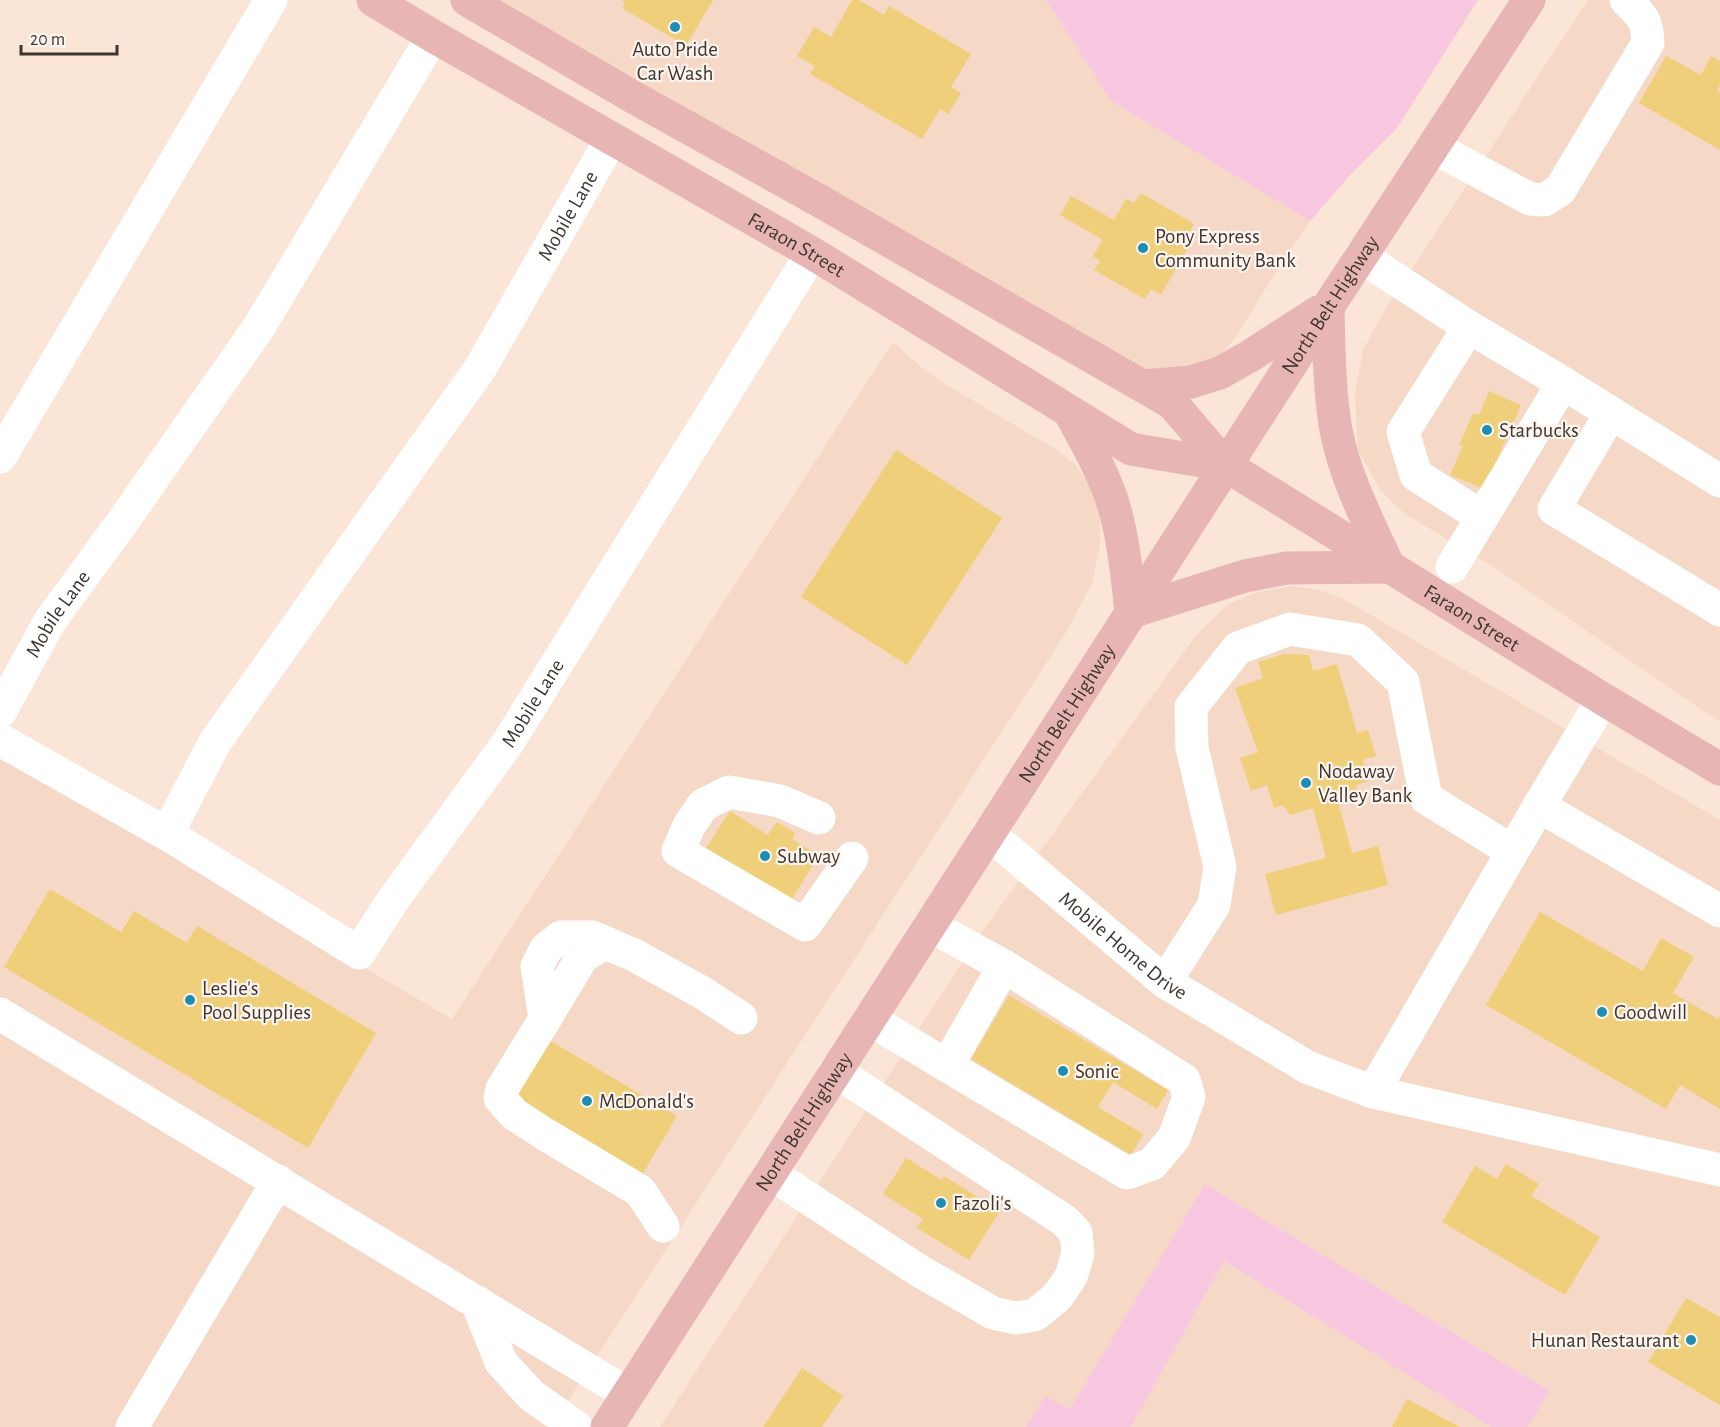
<svg xmlns="http://www.w3.org/2000/svg" width="1720" height="1427" font-family="'Alegreya Sans',sans-serif">
  <rect width="100%" height="100%" fill="#fbe5d6"/>
  <g fill="#f5d8c6">
    <path d="M493,0h553l65,101 199,120 -28,41 -47,76 -24,28 -57,12z"/>
    <path d="M1588,0h132v722l-231,-158 -84,-50 -24,-23 -23,-41 -3,-55 8,-45 20,-37z"/>
    <path d="M893,342l27,24 22,16 113,67 21,16 15,23 9,26v32l-8,37 -27,51 -514,793h-551v-673l452,265z"/>
    <path d="M1293,586l25,4 24,8 378,222v607h-192l22,-36 -345,-207 -135,226 -25,-14 -19,31h-366l324,-498 213,-295 31,-30 30,-12z"/>
    <path d="M1224,1261l267,166h-360z"/>
  </g>
  <g fill="#f8c8e0">
    <path d="M1046,0h432l-81,128 -47,47 -40,46 -199,-120z"/>
    <path d="M1205,1184l345,207 -22,36h-37l-267,-166 -93,166h-105l19,-31 25,13z"/>
  </g>
  <g fill="#efcf7a">
    <path d="M622,0h91l-27,46 -64,-38 3,-6z"/>
    <path d="M852,0h7l25,15 5,-9 82,48 -20,33 10,6 -13,21 -8,-5 -18,30 -112,-65 5,-8 -18,-10 17,-29 17,10z"/>
    <path d="M1666,56l35,19 10,-19 9,5v24l-3,5 3,2v58l-81,-47z"/>
    <path d="M1141,193l53,31 -6,11 5,4 -32,56 -10,-6 -6,10 -51,-29 6,-9 -7,-5 10,-16 -43,-25 11,-19 43,24 12,-21 8,4z"/>
    <path d="M1489,391l32,14 -37,84 -34,-14 13,-29 -4,-1 14,-32 6,2z"/>
    <path d="M896,450l106,68 -95,147 -106,-68z"/>
    <path d="M1283,654l26,1 4,16 24,-7 20,69 11,-3 8,26 -13,4 6,21 -13,4 2,8 -21,5 15,55 26,-7 10,39 -112,30 -11,-41 61,-16 -13,-50 -23,7 -7,-10 -9,3 -7,-23 -16,6 -11,-33 18,-6 -23,-64 28,-10 -5,-16z"/>
    <path d="M730,811l38,24 8,-12h3l16,10 -3,6 27,16 -28,46 -87,-50z"/>
    <path d="M50,889l71,43 13,-21 53,32 10,-17 179,107 -68,115 -304,-181z"/>
    <path d="M1540,912l103,59 18,-33 33,19 -21,36 45,26 2,-3v93l-40,-24 -14,24 -180,-104z"/>
    <path d="M1009,995l159,95 -11,19 -44,-27 -15,25 45,27 -12,21 -160,-96z"/>
    <path d="M539,1034l138,82 -41,69 -131,-94z"/>
    <path d="M906,1158l36,22 2,-4 56,35 -31,49 -52,-32 6,-9 -40,-25z"/>
    <path d="M1506,1164l33,20 -8,12 69,41 -35,58 -123,-73 33,-56 22,13z"/>
    <path d="M1686,1298l34,19v88l-72,-43z"/>
    <path d="M802,1368l41,28 -21,31h-59z"/>
    <path d="M1407,1399l53,28h-68z"/>
  </g>
  <g fill="none" stroke-linecap="round" stroke-linejoin="round">
    <g stroke="#fff" stroke-width="33">
      <path d="M1433,147l97,52 14,1 16,-10 88,-147c-1,-24 -6,-27 -22,-43"/>
      <path d="M1360,256l109,71 94,56 -111,184"/>
      <path d="M1469,327l-66,105 13,43 66,42"/>
      <path d="M1563,383l157,98"/>
      <path d="M1611,413l-57,96 166,101"/>
      <path d="M0,457l271,-457"/>
      <path id="s1" d="M0,712l50,-91 71,-97 138,-197 174,-291"/>
      <path id="s2" d="M0,740l167,94 192,119 34,-53 114,-156 305,-491"/>
      <path d="M1539,806l64,-107"/>
      <path d="M819,818l-39,-17 -51,-9 -26,13 -14,21 -11,25 127,74 47,-67"/>
      <path id="s3" d="M988,833l177,149 142,85 66,25 347,78"/>
      <path id="s4" d="M167,834l48,-92 266,-375 131,-229"/>
      <path d="M1165,982l49,-77 6,-38 -28,-119 -1,-41 47,-59 52,-19 68,11 45,42 23,116 86,53"/>
      <path d="M0,1014l628,380"/>
      <path d="M545,1019l38,-63 23,-13"/>
      <path d="M869,1019l258,154 25,-9 22,-26 15,-41 -5,-17 -180,-114 -75,-41"/>
      <path d="M947,1066l57,-100"/>
      <path d="M1373,1092l166,-286 181,105"/>
      <path d="M770,1173l148,97 75,43 22,5 20,-3 22,-18 14,-20 7,-24 -2,-20 -11,-12 -230,-150"/>
      <path d="M663,1226l-23,-35 -97,-58 -29,-19 -14,-16 2,-9 43,-70 -8,-53 9,-17 15,-12h31l42,18 69,38 38,25"/>
      <path d="M477,1302l24,60 30,33 45,32"/>
      <path d="M132,1427l146,-246"/>
    </g>
    <g stroke="#e8b5b5" stroke-width="33">
      <path id="s5" d="M373,0l60,36 379,217 319,196 94,16"/>
      <path id="s6" d="M467,0l166,97 185,103 354,203 53,62 378,234 117,70"/>
      <path d="M1144,386l47,-4 29,-9 30,-17 68,-44"/>
      <path d="M1070,413c15,27 30,54 41,84 12,35 16,78 20,115l114,-36 42,-8 102,-1c-20,-44 -44,-89 -53,-137 -7,-40 -7,-82 -8,-123"/>
      <path id="s7" d="M607,1427l721,-1120 201,-307"/>
    </g>
  </g>
  <g fill="#1d8db2" stroke="#fef5ef" stroke-width="2">
    <circle cx="675" cy="27" r="6"/>
    <circle cx="1143" cy="248" r="6"/>
    <circle cx="1487" cy="430" r="6"/>
    <circle cx="1306" cy="783" r="6"/>
    <circle cx="765" cy="856" r="6"/>
    <circle cx="190" cy="1000" r="6"/>
    <circle cx="1602" cy="1012" r="6"/>
    <circle cx="1063" cy="1071" r="6"/>
    <circle cx="587" cy="1101" r="6"/>
    <circle cx="941" cy="1203" r="6"/>
    <circle cx="1691" cy="1340" r="6"/>
  </g>
  <g text-anchor="middle" stroke-width="4.5" stroke-linejoin="round" paint-order="stroke">
    <g font-size="21" fill="#3e3630" stroke="#fef5ef" text-anchor="start">
      <text x="675" y="56" text-anchor="middle">Auto Pride<tspan x="675" dy="24">Car Wash</tspan></text>
      <text x="1155" y="243">Pony Express<tspan x="1155" dy="24">Community Bank</tspan></text>
      <text x="1499" y="437">Starbucks</text>
      <text x="1318" y="778">Nodaway<tspan x="1318" dy="24">Valley Bank</tspan></text>
      <text x="777" y="863">Subway</text>
      <text x="202" y="995">Leslie's<tspan x="202" dy="24">Pool Supplies</tspan></text>
      <text x="1614" y="1019">Goodwill</text>
      <text x="1075" y="1078">Sonic</text>
      <text x="599" y="1108">McDonald's</text>
      <text x="953" y="1210">Fazoli's</text>
      <text x="1679" y="1347" text-anchor="end">Hunan Restaurant</text>
    </g>
    <g font-size="21" fill="#3e3630" stroke="#fef5ef">
      <text dy="7" stroke="none"><textPath href="#s4" startOffset="738">Mobile Lane</textPath></text>
      <text dy="7" stroke="none"><textPath href="#s5" startOffset="489">Faraon Street</textPath></text>
      <text dy="7" stroke="none"><textPath href="#s7" startOffset="1335">North Belt Highway</textPath></text>
      <text dy="7" stroke="none"><textPath href="#s1" startOffset="114">Mobile Lane</textPath></text>
      <text dy="7" stroke="none"><textPath href="#s6" startOffset="1184">Faraon Street</textPath></text>
      <text dy="7" stroke="none"><textPath href="#s2" startOffset="722">Mobile Lane</textPath></text>
      <text dy="7" stroke="none"><textPath href="#s7" startOffset="849">North Belt Highway</textPath></text>
      <text dy="7" stroke="none"><textPath href="#s3" startOffset="176">Mobile Home Drive</textPath></text>
      <text dy="7" stroke="none"><textPath href="#s7" startOffset="363">North Belt Highway</textPath></text>
    </g>
  </g>
  <path d="M21 45v9h96v-9" fill="none" stroke="#3e3630" stroke-width="3"/>
  <text x="30" y="45" font-size="18" fill="#3e3630" stroke="#fef5ef" stroke-width="4.5" paint-order="stroke">20 m</text>
</svg>
